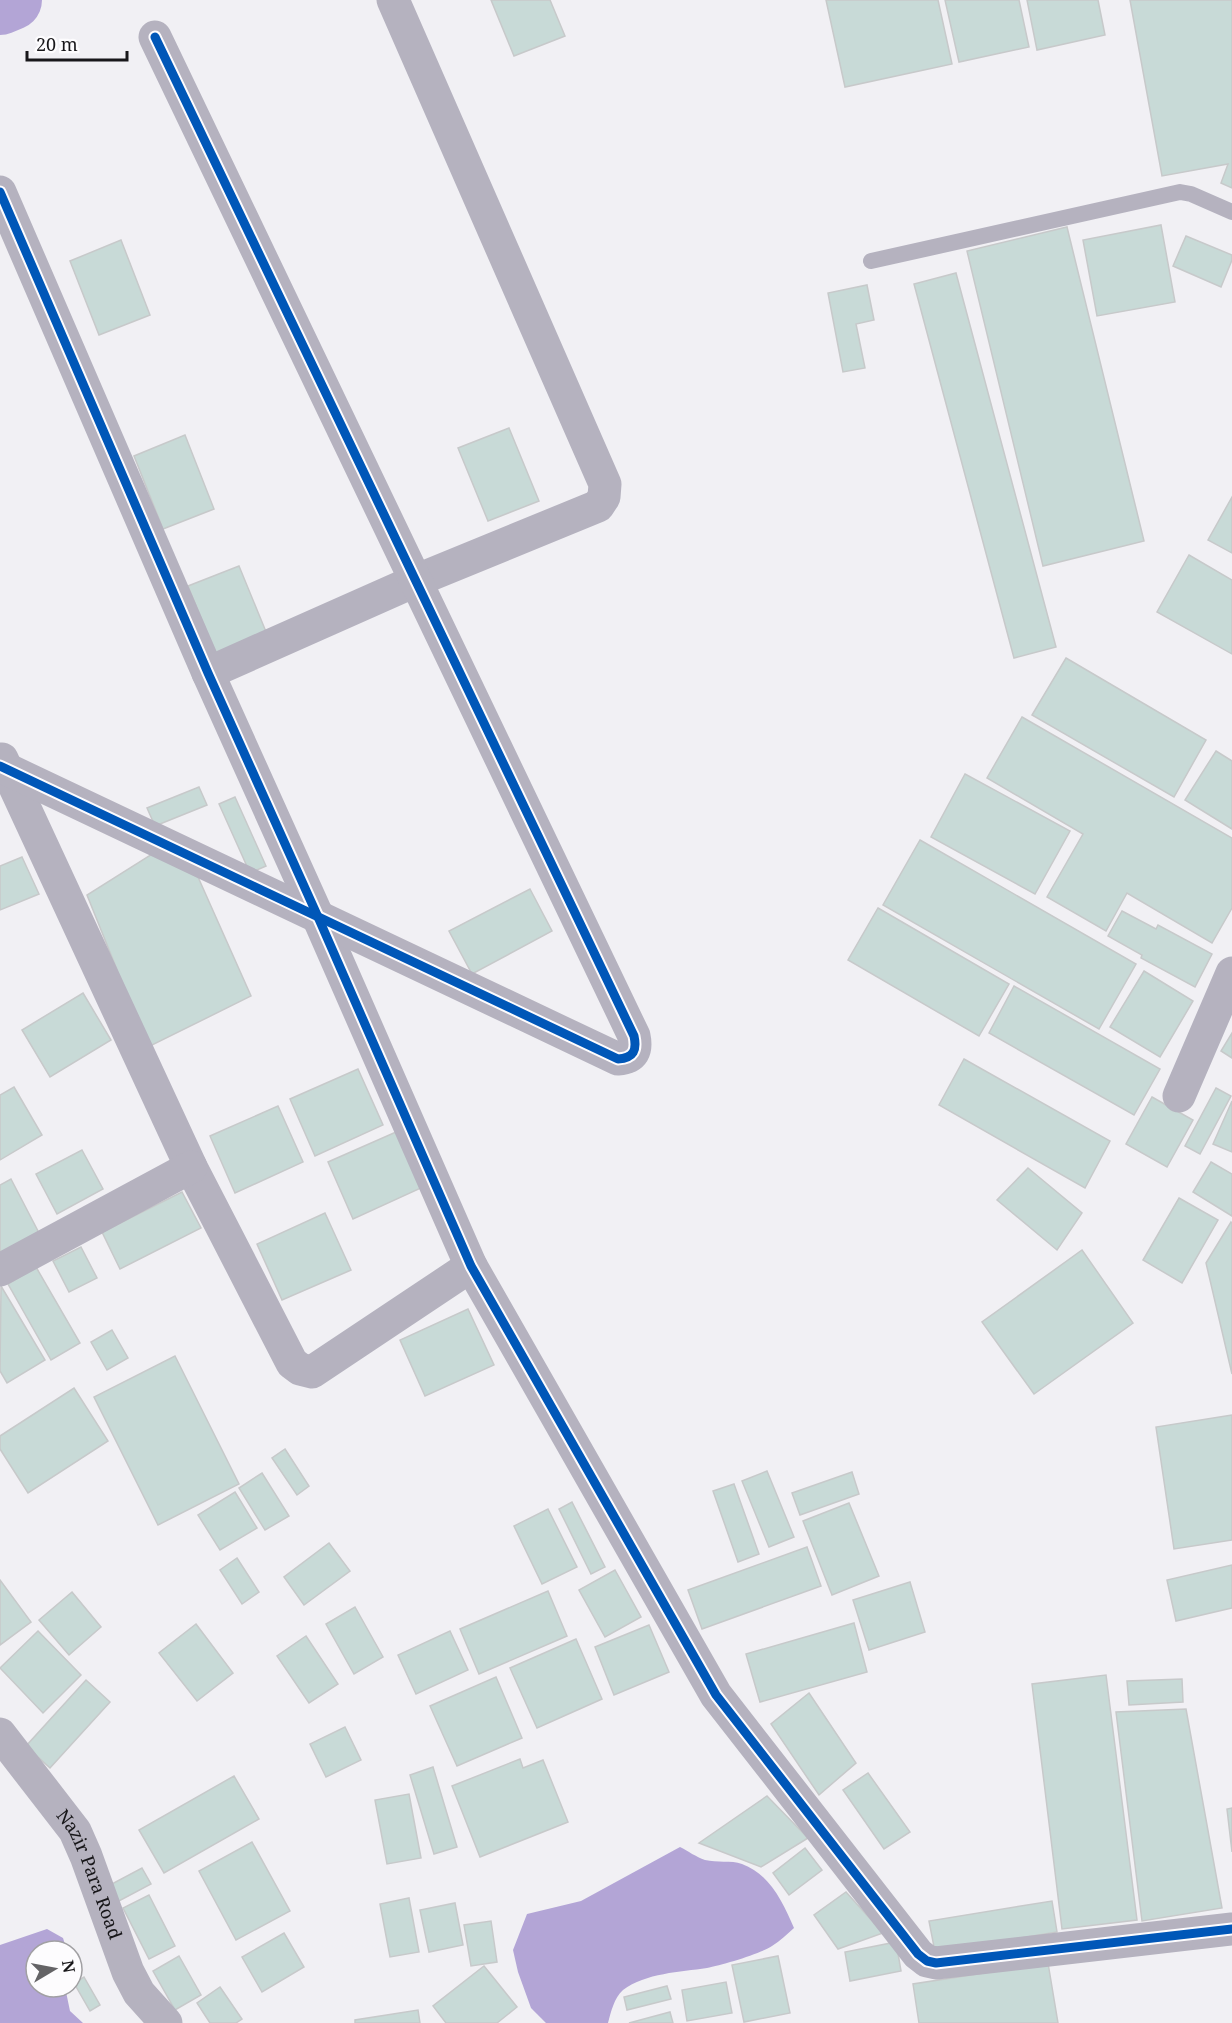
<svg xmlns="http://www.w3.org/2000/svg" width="1232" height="2023" font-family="'Noto Serif',serif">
  <rect width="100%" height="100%" fill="#f1f0f4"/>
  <g fill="#b3a5d6">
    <path d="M680,1847c8,4 16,10 25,13 12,3 26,0 37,4 28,10 41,39 52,64 -7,6 -14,13 -22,18 -12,8 -50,19 -65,22 -27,4 -61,5 -84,22 -9,8 -12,22 -15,33h-62l-15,-15 -13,-36 -5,-22 14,-36 54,-13z"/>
    <path d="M47,1929l16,9 4,13h-31v36h29l5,24 13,12h-83v-78z"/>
  </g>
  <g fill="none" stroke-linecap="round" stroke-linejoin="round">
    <path stroke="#b3a5d6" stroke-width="60" d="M0,5l12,-5"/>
  </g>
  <g fill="#c8dad7" stroke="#c7c9ca" stroke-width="1.5">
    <path d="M491,0h59l15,36 -51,20z"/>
    <path d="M826,0h112l14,64 -107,23z"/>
    <path d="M945,0h74l10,47 -70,15z"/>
    <path d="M1027,0h71l7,35 -68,15z"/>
    <path d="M1130,0h102v188l-11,-5 7,-19 -66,12z"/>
    <path d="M1161,225l14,77 -78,14 -14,-76z"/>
    <path d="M1067,227l77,314 -101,25 -76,-315z"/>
    <path d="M1186,236l46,19v5l-11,27 -48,-21z"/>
    <path d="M121,240l29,75 -51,20 -29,-74z"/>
    <path d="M956,273l100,374 -42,11 -100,-374z"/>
    <path d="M867,285l7,35 -18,4 9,44 -22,4 -15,-79z"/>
    <path d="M509,428l30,73 -51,20 -30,-73z"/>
    <path d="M185,435l29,74 -51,20 -29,-73z"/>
    <path d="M1232,497v56l-24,-13z"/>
    <path d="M1189,555l43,25v74l-75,-42z"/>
    <path d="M239,566l30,73 -51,21 -30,-74z"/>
    <path d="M1066,658l140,82 -32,57 -142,-82z"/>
    <path d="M1022,717l210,121v70l-20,35 -85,-50 -21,38 -59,-34 36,-63 -96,-56z"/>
    <path d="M1216,751l16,10v68l-47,-29z"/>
    <path d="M965,774l105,57 -35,63 -104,-57z"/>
    <path d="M199,787l8,18 -52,21 -8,-18z"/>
    <path d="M235,797l31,69 -16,7 -31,-69z"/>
    <path d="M920,840l216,124 -37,65 -216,-124z"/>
    <path d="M152,854l46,23 53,119 -103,51 -61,-152z"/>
    <path d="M22,857l17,37 -39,16v-44z"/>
    <path d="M530,889l22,42 -80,43 -23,-43z"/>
    <path d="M878,908l131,76 -30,52 -131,-76z"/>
    <path d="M1122,911l34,18 2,-4 54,29 -17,33 -54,-29 1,-3 -34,-19z"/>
    <path d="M1144,971l49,30 -33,56 -50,-30z"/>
    <path d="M1014,986l146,83 -26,46 -145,-82z"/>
    <path d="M83,993l28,47 -61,37 -28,-47z"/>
    <path d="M1232,1033v25l-11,-7z"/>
    <path d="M964,1059l146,82 -25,47 -146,-83z"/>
    <path d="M358,1069l25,56 -68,31 -25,-57z"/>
    <path d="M14,1087l28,48 -42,25v-65z"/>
    <path d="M1216,1088l15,8 -31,58 -15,-8z"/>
    <path d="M1152,1097l41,23 -26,47 -41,-23z"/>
    <path d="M1232,1101v51l-19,-8z"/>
    <path d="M278,1106l25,56 -68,31 -25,-57z"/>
    <path d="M396,1132l25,56 -68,31 -25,-57z"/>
    <path d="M82,1150l21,39 -46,25 -21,-40z"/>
    <path d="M1211,1162l21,12v42l-39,-24z"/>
    <path d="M1028,1168l54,45 -25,37 -60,-50z"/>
    <path d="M11,1179l28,54 -39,21v-69z"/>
    <path d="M182,1192l19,36 -81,41 -18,-37z"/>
    <path d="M1179,1198l39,22 -36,63 -39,-23z"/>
    <path d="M325,1213l26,57 -69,30 -25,-56z"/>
    <path d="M1231,1222l1,1v151l-26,-111z"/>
    <path d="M81,1247l16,31 -28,14 -16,-31z"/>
    <path d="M1082,1250l51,73 -99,71 -52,-72z"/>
    <path d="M36,1267l44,76 -29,17 -43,-76z"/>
    <path d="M1,1286l44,74 -38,23 -7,-12z"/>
    <path d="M468,1309l26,56 -69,31 -25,-56z"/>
    <path d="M112,1330l16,28 -21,12 -16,-28z"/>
    <path d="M175,1356l64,128 -81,41 -64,-128z"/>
    <path d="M74,1388l34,53 -80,52 -28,-44v-13z"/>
    <path d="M1232,1415v125l-58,9 -18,-122z"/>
    <path d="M285,1449l24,37 -12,9 -25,-37z"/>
    <path d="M767,1471l27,66 -25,10 -27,-66z"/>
    <path d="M852,1472l7,22 -59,21 -8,-22z"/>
    <path d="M262,1473l27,43 -24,14 -26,-42z"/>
    <path d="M734,1484l25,70 -21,8 -25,-71z"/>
    <path d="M235,1492l22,36 -37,22 -22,-35z"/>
    <path d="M572,1502l33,65 -14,7 -32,-65z"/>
    <path d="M849,1503l30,73 -47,19 -29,-74z"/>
    <path d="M548,1509l29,58 -35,17 -28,-58z"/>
    <path d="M329,1543l21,28 -46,34 -20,-28z"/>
    <path d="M807,1547l14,39 -119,43 -14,-39z"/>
    <path d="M237,1558l22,34 -17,12 -22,-34z"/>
    <path d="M1232,1565v43l-56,13 -9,-41z"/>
    <path d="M615,1570l26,47 -36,20 -26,-47z"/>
    <path d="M0,1580l31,42 -31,23z"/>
    <path d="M910,1582l15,50 -56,18 -16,-50z"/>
    <path d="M548,1591l19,45 -88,38 -19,-45z"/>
    <path d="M72,1592l29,35 -32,28 -30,-35z"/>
    <path d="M355,1607l28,50 -29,17 -28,-50z"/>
    <path d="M854,1623l13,49 -107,30 -14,-48z"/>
    <path d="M196,1624l37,49 -36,28 -38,-48z"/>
    <path d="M649,1625l20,47 -55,23 -19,-48z"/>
    <path d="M38,1631l43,44 -38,38 -43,-45z"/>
    <path d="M450,1631l18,39 -52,24 -18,-39z"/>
    <path d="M306,1636l32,48 -29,19 -32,-47z"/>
    <path d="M576,1639l26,60 -65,29 -27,-60z"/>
    <path d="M1106,1675l31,245 -75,9 -30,-245z"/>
    <path d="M496,1677l26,61 -65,28 -27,-60z"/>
    <path d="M1182,1679l1,23 -54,3 -2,-24z"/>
    <path d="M86,1680l24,22 -60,66 -24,-22z"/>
    <path d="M809,1693l47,70 -37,32 -48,-71z"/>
    <path d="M1186,1709l36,199 -80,13 -26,-209z"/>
    <path d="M345,1727l16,33 -35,17 -16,-33z"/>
    <path d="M520,1759l3,9 20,-8 25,62 -88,35 -28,-71z"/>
    <path d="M433,1767l24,80 -23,7 -24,-79z"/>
    <path d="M868,1773l42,59 -26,17 -41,-59z"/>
    <path d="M234,1776l25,43 -95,54 -25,-43z"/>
    <path d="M409,1794l12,64 -34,6 -12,-64z"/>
    <path d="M767,1796l41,42 -47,29 -62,-24z"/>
    <path d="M1232,1808v44l-5,-43z"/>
    <path d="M252,1842l38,69 -54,29 -37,-69z"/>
    <path d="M805,1848l17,22 -33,25 -16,-22z"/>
    <path d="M142,1868l9,16 -34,18 -9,-16z"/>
    <path d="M846,1892l37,41 -45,16 -24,-34z"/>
    <path d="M149,1895l26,51 -26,13 -26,-51z"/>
    <path d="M409,1898l10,54 -29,5 -10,-53z"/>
    <path d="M1052,1901l5,31 -122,20 -6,-31z"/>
    <path d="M455,1903l8,42 -34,7 -9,-42z"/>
    <path d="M491,1921l6,41 -26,4 -7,-41z"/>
    <path d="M284,1933l20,34 -42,25 -20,-35z"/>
    <path d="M896,1942l5,29 -51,10 -5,-29z"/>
    <path d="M179,1956l22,39 -26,15 -22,-39z"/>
    <path d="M778,1956l12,57 -46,9 -12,-57z"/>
    <path d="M1048,1963l10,60h-139l-6,-39z"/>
    <path d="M484,1966l33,41 -20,16h-51l-13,-17z"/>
    <path d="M84,1977l16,28 -10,6 -16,-28z"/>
    <path d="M726,1982l6,31 -45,8 -5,-31z"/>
    <path d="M667,1986l4,13 -44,11 -3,-13z"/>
    <path d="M220,1987l22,32 -6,4h-26l-13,-20z"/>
    <path d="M418,2010l2,13h-65v-3z"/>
    <path d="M670,2012l3,11h-44z"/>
  </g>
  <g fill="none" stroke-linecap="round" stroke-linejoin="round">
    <path stroke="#b5b2bf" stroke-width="16" d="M871,261l309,-69 11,2 41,18"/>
    <g stroke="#b5b2bf" stroke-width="33">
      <path d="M0,192l208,481 110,244 153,349 245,429 202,259 9,7 9,2 296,-34"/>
      <path d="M208,673l207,-92 183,-75 6,-9 1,-13 -212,-484"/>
      <path d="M2,759l189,408 101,196 8,6 12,3 159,-106"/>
      <path d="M0,766l618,293c16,-1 19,-9 16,-23l-479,-999"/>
      <path d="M1179,1096l53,-123"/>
      <path d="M0,1270l191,-103"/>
      <path id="s1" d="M0,1734l75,97 11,25 42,116 11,21 27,30"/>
    </g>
    <defs>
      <g id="cycleway">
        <path d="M0,192l208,481 110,244 153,349 245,429 202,259 9,7 9,2 296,-34"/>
        <path d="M0,766l618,293c16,-1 19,-9 16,-23l-479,-999"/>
      </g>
    </defs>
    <use href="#cycleway" stroke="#fdfcfe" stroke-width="13"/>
    <use href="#cycleway" stroke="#0057b8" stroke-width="9"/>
  </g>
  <g text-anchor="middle" stroke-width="4.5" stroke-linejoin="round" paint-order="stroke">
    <g font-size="18" fill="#18171a" stroke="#fdfcfe">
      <text dy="6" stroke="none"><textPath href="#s1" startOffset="168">Nazir Para Road</textPath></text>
    </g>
  </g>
  <g transform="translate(54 1969) rotate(80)"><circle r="28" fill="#fdfcfe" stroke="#a1a0a3" stroke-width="1.5"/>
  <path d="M0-4.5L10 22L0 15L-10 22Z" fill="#646366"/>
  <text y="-9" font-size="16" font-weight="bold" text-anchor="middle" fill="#18171a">N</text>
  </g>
  <path d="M27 51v9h100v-9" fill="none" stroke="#18171a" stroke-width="3"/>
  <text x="36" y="51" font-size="18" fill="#18171a" stroke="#fdfcfe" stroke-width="4.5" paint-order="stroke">20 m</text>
</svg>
